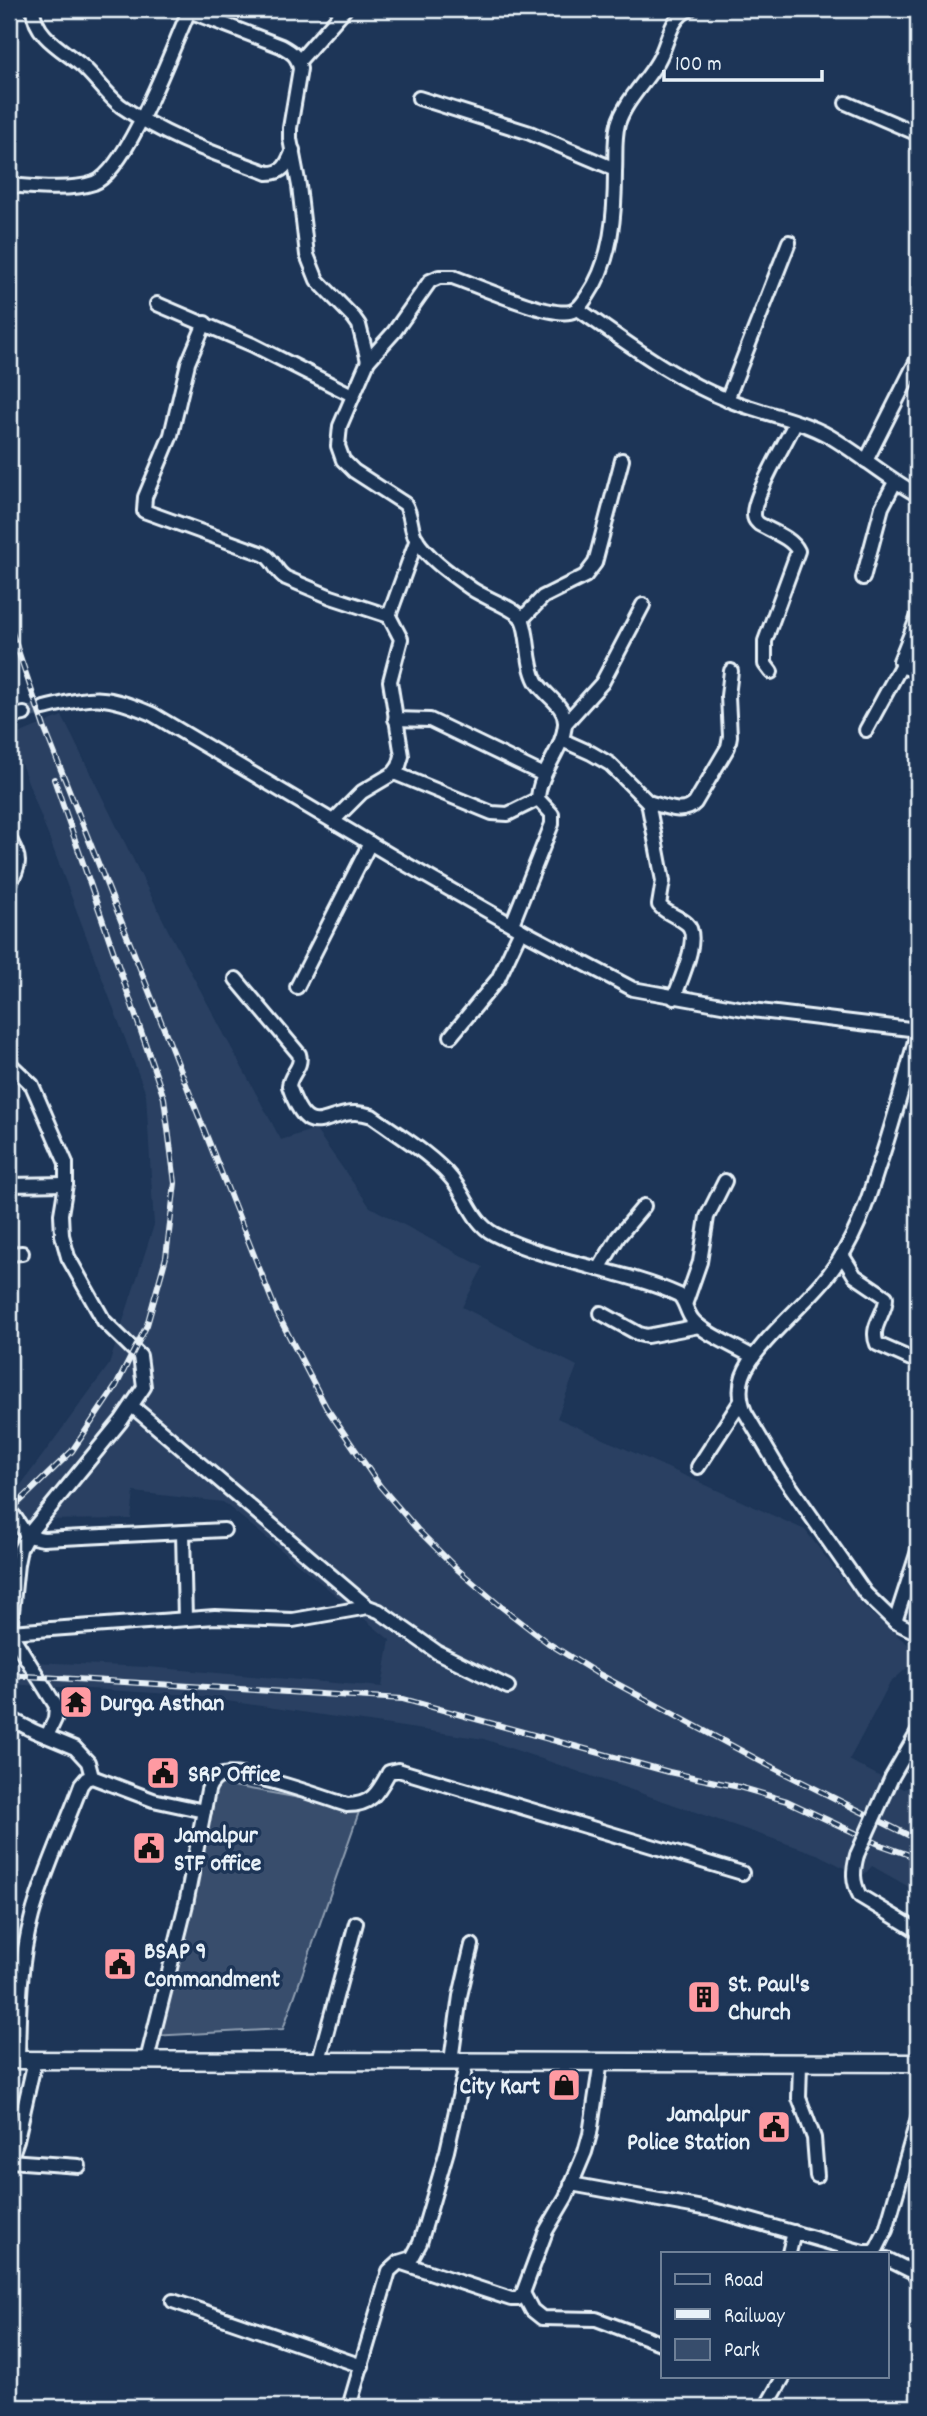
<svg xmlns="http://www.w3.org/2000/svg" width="927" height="2416" font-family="Dekko,sans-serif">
  <rect width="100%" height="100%" fill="#1d3557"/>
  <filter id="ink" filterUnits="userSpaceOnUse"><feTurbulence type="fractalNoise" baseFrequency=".0143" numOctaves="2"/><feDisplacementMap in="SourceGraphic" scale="14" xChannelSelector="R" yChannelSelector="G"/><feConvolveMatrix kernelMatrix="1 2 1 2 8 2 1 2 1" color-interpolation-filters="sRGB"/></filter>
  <g filter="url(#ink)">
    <path fill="#2a4162" d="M62,716l107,216 112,208 34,-11 55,78 113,60 -21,40 115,59 -20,52 248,112 59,77 54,46v5l-28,25 -41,77 54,29 15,-3v106l-46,-26 -10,11 -45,-23 -333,-115 -297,-44 -178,-11v-23l139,6 234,20 8,-47 -167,-138 -89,-10 -3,27 -103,1 -16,-23 97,-132 45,-140 -8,-131 -135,-357z"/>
    <path fill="#374d6c" stroke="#909fb2" stroke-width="2" d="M211,1782l149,27 -77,220 -131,7z"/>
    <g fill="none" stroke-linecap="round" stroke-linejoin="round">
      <path stroke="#3b516f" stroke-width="12" stroke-dasharray="12 6" stroke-linecap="butt" d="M24,714l20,-6"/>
      <defs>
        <g id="minor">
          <path d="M33,9c2,27 27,39 47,55 15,12 25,30 41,42 48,33 93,47 147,67 16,0 19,-9 25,-23"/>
          <path d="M184,9l97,37c11,6 17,10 19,23l-10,59v11l9,47 8,69 10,25 37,38 5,7 9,36"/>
          <path d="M299,61l46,-52"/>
          <path d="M419,98l111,35 85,36"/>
          <path d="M846,103l72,31"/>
          <path d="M9,185c24,2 62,6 85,-2 34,-13 79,-137 95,-172"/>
          <path d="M157,304l96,41 99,50"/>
          <path d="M578,309c48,33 96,70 150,91 33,13 71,19 101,36 31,18 58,42 89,59"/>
          <path d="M205,323l-17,40 -17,72 -26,62 -1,14 119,43c12,6 12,18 23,24l45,19 58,19"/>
          <path d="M727,400l62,-158"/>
          <path d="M866,461l52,-103"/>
          <path d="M863,578l19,-71 13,-25"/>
          <path d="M918,616l-18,45 4,6 14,5"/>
          <path d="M522,619l21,-22 42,-21 10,-13 27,-103"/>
          <path d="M771,672l-6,-8v-23l33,-90c-6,-13 -27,-20 -39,-27 -3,-3 -5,-4 -5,-9 -1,-19 32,-73 41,-92"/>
          <path d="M44,708c51,-12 59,-15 108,6l243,144 126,72 112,59 111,20 174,21"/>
          <path d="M9,717l15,-3"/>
          <path d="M395,719l35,1 114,55"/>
          <path d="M565,724l37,-41 41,-78"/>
          <path d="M866,730l36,-66"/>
          <path d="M562,740l29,13 19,11 38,38 15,79 -4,24c7,9 19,11 28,19 14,13 -7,57 -13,74"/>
          <path d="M394,773l98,40 16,1 30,-15"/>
          <path d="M648,802c16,4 35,14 47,1l33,-56 2,-11 -2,-40 3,-25"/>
          <path d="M333,821l29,-29 32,-19 5,-7 3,-10 -12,-75 11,-42 -12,-23 28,-77"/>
          <path d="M9,838c12,22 12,25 0,47"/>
          <path d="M512,924l40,-100v-10l-14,-15c1,-27 25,-48 27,-75 1,-19 -20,-28 -29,-43 -10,-19 -6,-45 -14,-62 -5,-10 -39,-22 -50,-30 -18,-13 -44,-30 -56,-50 -6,-11 -4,-24 -11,-35l-51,-33 -11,-11 -5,-14 2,-20 28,-65 26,-29 36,-51 9,-4h14c25,9 94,40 117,35 9,-2 13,-10 18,-17 24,-35 27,-82 27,-123 1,-16 -1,-33 3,-48 7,-23 28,-42 40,-63 11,-19 11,-43 32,-52"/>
          <path d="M236,979l63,75c4,13 -9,20 -10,32 23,68 40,14 83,30 25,18 61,39 80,63 15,18 21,44 42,55 55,29 128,35 185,61 7,7 7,16 13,24 10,14 45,28 61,38"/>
          <path d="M297,987l73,-144"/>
          <path d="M918,1029c-12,47 -24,93 -40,139 -12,38 -24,74 -49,106 -21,29 -75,70 -86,102 -4,12 -3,24 2,36l36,61 84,120 30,29 23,11"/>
          <path d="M451,1036l47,-57 23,-49"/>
          <path d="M9,1063l23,22 34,78v21l-5,30 1,21 6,22 36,64 36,35 4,31 -23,34 -94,115 -7,13 -3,15 -7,68 46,74 -1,13 -8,17"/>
          <path d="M9,1185l57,-1"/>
          <path d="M9,1254l13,-1"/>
          <path d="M842,1255l13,21 31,21c1,16 -17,29 -9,47l34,15"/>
          <path d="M599,1269l19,-32 26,-31"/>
          <path d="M686,1302l14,-40 7,-45 18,-36"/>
          <path d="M601,1313l38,21 8,2 52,-10"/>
          <path d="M132,1406l236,201"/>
          <path d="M698,1467l43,-66"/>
          <path d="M14,1516l13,20 16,3 181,-9"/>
          <path d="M183,1533l2,86"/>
          <path d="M895,1622l23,-71"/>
          <path d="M10,1632l205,-15 78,3 75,-13 11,4 58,41 71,35"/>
          <path d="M9,1718l25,13 41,17 13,14 4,15"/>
          <path d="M892,1777l26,-45"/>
          <path d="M857,1855c-4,15 -5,26 3,41l58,35"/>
          <path d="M18,2060c1,-49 1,-96 14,-144 12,-45 33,-87 49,-131l5,-6 6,-2 61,23 51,11"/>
          <path d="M147,2060l39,-156 22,-114c3,-8 7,-13 15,-15 23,-6 99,22 124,30 25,0 31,-13 42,-33l9,-2 344,103"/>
          <path d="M319,2060l37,-137"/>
          <path d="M451,2061l9,-65 12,-51"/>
          <path d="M800,2063l-1,35 15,40 3,38"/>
          <path d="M9,2161l70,5"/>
          <path d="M9,2163l8,-23 18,-80"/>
          <path d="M571,2184l143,26 149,42h10l4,-4 9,-18 32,-112"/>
          <path d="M789,2253l5,-21"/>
          <path d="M887,2259l26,13 5,8"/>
          <path d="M399,2262l112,37h7l5,-6 23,-62 20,-34 19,-45 5,-18 11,-73"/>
          <path d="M523,2293l9,17 10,8 54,1 67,25"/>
          <path d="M173,2301l189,65"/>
          <path d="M349,2407l40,-136 10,-9 13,-4 8,-15 27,-92 20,-90"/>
          <path d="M766,2407l18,-31"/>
        </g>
        <path id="major" d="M9,2060l909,3"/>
      </defs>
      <use href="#minor" stroke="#e8f1f8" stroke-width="18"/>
      <use href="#major" stroke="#e8f1f8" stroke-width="21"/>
      <use href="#minor" stroke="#1d3557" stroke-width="12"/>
      <use href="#major" stroke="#1d3557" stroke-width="16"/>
      <defs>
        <g id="rail">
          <path d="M9,624l35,103 233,586 49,94 54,79 37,43 40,40 42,36 49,38 47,29 167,90 156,78"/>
          <path d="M9,1512l63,-61 44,-65 31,-61 19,-68 9,-74 -11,-85 -110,-319"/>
          <path d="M9,1675l394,24 266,73 70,15 48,14 94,44 37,13"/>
        </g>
      </defs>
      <use href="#rail" stroke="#e8f1f8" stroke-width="6"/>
      <use href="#rail" stroke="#1d3557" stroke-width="3.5" stroke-dasharray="10" stroke-linecap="butt"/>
      <defs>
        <path id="minor-bridge" d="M857,1855l35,-78"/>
      </defs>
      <use href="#minor-bridge" stroke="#e8f1f8" stroke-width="18" stroke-linecap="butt"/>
      <use href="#minor-bridge" stroke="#1d3557" stroke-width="12"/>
    </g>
  </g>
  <defs>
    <symbol id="temple-square" viewBox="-11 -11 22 22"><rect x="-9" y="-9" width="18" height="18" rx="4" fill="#ff9aa2" stroke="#1d3557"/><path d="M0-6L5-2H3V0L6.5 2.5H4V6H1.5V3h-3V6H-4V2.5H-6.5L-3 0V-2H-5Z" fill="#111"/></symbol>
    <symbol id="civic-square" viewBox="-11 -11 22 22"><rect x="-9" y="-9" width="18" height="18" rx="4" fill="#ff9aa2" stroke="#1d3557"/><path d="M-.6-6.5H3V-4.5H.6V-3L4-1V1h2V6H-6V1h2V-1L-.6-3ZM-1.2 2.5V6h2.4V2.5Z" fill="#111"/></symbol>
    <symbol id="building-square" viewBox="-11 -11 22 22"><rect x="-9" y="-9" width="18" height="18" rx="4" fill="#ff9aa2" stroke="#1d3557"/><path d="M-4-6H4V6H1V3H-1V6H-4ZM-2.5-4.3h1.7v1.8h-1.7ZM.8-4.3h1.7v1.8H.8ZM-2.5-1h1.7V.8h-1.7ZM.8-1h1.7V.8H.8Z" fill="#111"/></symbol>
    <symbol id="shop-square" viewBox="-11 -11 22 22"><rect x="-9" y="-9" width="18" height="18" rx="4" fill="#ff9aa2" stroke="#1d3557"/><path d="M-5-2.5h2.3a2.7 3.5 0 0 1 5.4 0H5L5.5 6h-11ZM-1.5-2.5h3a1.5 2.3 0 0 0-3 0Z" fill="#111"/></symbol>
  </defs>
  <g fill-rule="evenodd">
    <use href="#temple-square" x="57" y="1683" width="38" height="38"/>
    <use href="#civic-square" x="144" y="1754" width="38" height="38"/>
    <use href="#civic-square" x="130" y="1829" width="38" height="38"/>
    <use href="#civic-square" x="101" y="1945" width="38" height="38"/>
    <use href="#building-square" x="685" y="1978" width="38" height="38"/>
    <use href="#shop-square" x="545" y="2066" width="38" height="38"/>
    <use href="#civic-square" x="755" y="2108" width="38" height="38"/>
  </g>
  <g text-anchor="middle" stroke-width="7" stroke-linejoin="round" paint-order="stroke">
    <g font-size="24" font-weight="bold" fill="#e8f1f8" stroke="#1d3557" text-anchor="start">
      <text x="100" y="1710">Durga Asthan</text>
      <text x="188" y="1781">SRP Office</text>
      <text x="174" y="1842">Jamalpur<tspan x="174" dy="28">STF office</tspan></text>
      <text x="144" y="1958">BSAP 9<tspan x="144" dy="28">Commandment</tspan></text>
      <text x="728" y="1991">St. Paul's<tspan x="728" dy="28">Church</tspan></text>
      <text x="540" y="2093" text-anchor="end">City Kart</text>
      <text x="750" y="2121" text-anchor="end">Jamalpur<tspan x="750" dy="28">Police Station</tspan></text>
    </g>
  </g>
  <rect width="927" height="2416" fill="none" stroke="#1d3557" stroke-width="35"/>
  <rect x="18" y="18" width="892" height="2381" fill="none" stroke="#e8f1f8" stroke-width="2.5" filter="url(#ink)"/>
  <rect x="661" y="2252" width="228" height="126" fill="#1d3557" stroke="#6e8097" stroke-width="2"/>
  <rect x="675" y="2274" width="35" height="10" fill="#1d3557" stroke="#6e8097" stroke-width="2"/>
  <text x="724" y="2286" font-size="21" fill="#e8f1f8">Road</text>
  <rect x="675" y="2309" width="35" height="10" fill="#e8f1f8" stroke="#6e8097" stroke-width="2"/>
  <text x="724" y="2322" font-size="21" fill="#e8f1f8">Railway</text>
  <rect x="675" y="2339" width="35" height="21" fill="#374d6c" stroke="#6e8097" stroke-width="2"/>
  <text x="724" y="2356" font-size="21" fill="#e8f1f8">Park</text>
  <path d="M664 70v10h158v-10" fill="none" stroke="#e8f1f8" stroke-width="3.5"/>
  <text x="675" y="70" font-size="21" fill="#e8f1f8" stroke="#1d3557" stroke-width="5" paint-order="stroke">100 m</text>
</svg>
